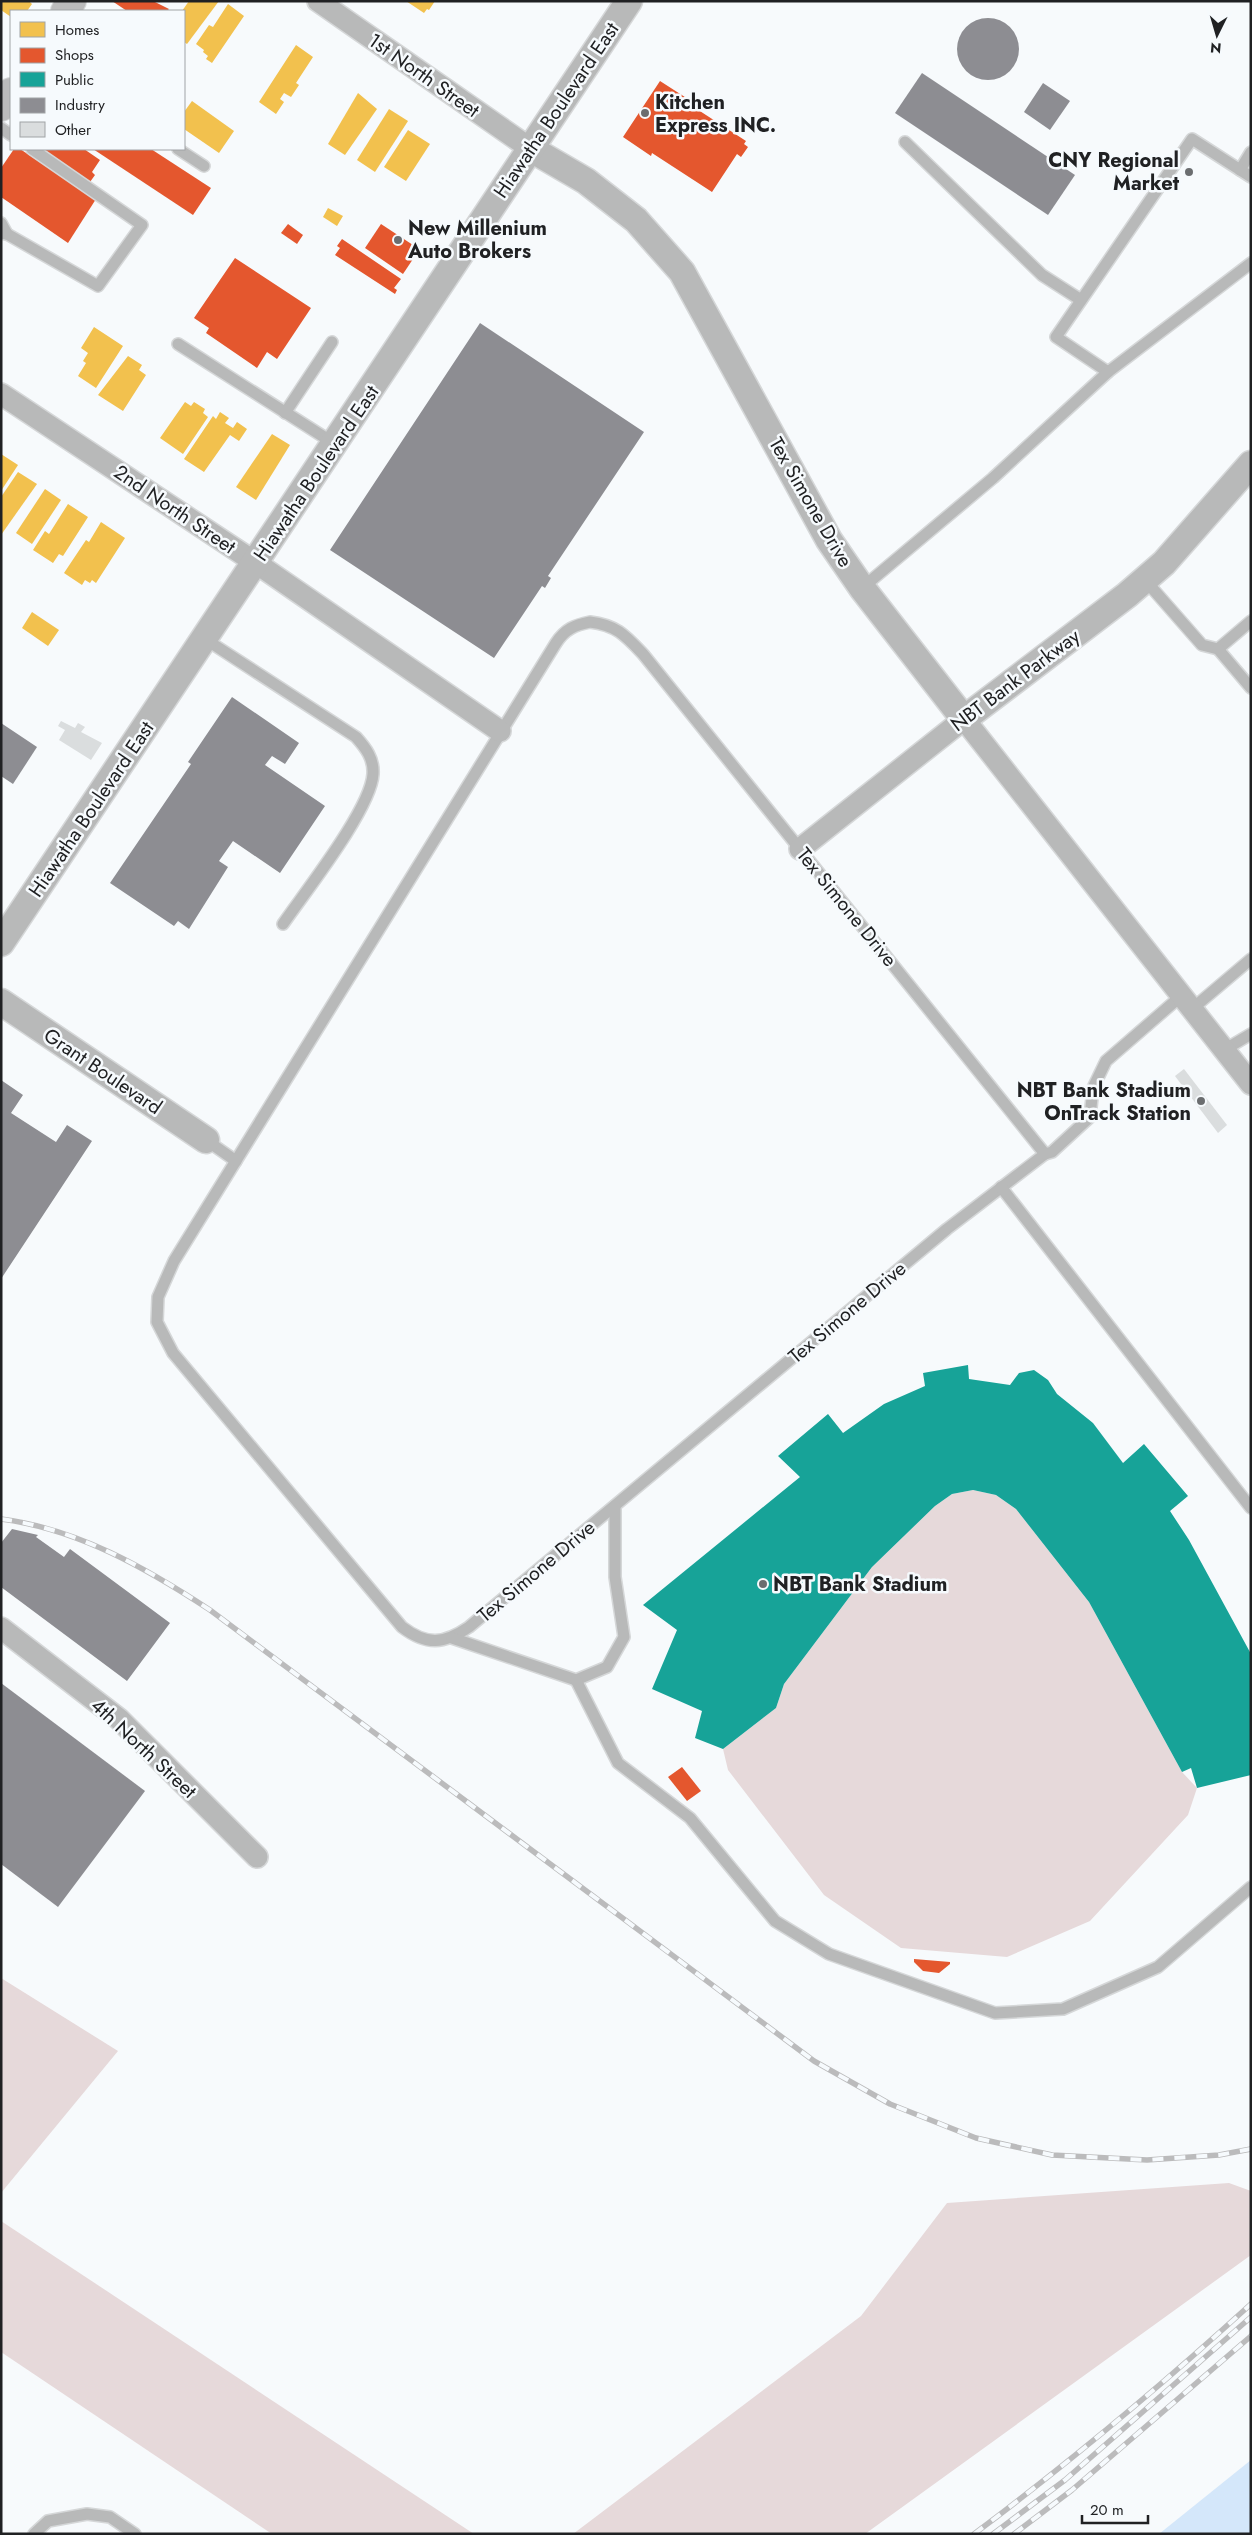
<svg xmlns="http://www.w3.org/2000/svg" width="1252" height="2535" font-family="Jost,sans-serif">
  <rect width="100%" height="100%" fill="#f7fafc"/>
  <g fill="#e6d9da">
    <path d="M973,1490l23,5 20,14 73,93 93,170 15,16 -9,27 -98,106 -83,36 -106,-9 -77,-53 -96,-125 -5,-21 53,-41 8,-24 88,-117 63,-61 17,-12z"/>
    <path d="M1,1978l117,73 -117,142z"/>
    <path d="M1229,2183l22,8v64l-386,279h-292l288,-218 86,-113z"/>
    <path d="M1,2221l473,313h-202l-271,-182z"/>
  </g>
  <path fill="#d4e7fa" d="M1251,2460v74h-92z"/>
  <g fill="#f2c14e">
    <path d="M1,1h28l3,3 -5,7h-16v6l-10,-7z"/>
    <path d="M189,1h30l-32,43 -3,-2 -2,-31z"/>
    <path d="M406,1h29l-6,9 -2,-1 -3,4z"/>
    <path d="M228,4l16,12 -32,47 -6,-4 2,-3 -5,-4 1,-2 -8,-6 13,-19 4,2z"/>
    <path d="M296,45l17,12 -17,26 3,2 -8,12 -7,-4 -4,6 4,3 -8,12 -17,-12z"/>
    <path d="M358,93l19,16 -32,46 -17,-11z"/>
    <path d="M192,101l42,30 -15,22 -35,-24v-17z"/>
    <path d="M389,109l19,12 -33,51 -18,-12z"/>
    <path d="M408,130l22,14 -24,37 -22,-14z"/>
    <path d="M328,208l15,8 -6,10 -14,-9z"/>
    <path d="M94,327l29,19 -27,42 -18,-12 8,-13 -3,-2 5,-8 -7,-5z"/>
    <path d="M128,356l14,9 -3,5 7,5 -23,36 -25,-16z"/>
    <path d="M185,402l6,4 3,-4 11,7 -2,4 5,4 -25,37 -23,-16z"/>
    <path d="M220,412l9,6 -4,5 8,5 4,-6 10,7 -8,12 -9,-6 -26,37 -20,-13 29,-43 3,3z"/>
    <path d="M272,434l18,11 -34,55 -20,-13z"/>
    <path d="M1,454l17,11 -17,26z"/>
    <path d="M18,472l19,12 -36,51v-38z"/>
    <path d="M45,489l16,11 -29,44 -16,-11z"/>
    <path d="M68,504l20,13 -25,39 -4,-2 -6,9 -20,-13 12,-19 4,3z"/>
    <path d="M101,522l24,16 -29,45 -4,-3 -2,3 -5,-3 -3,5 -18,-12 22,-33 3,2z"/>
    <path d="M32,612l27,18 -11,16 -26,-18z"/>
  </g>
  <g fill="#e4572e">
    <path d="M112,1h41l16,8 -2,2h-40z"/>
    <path d="M660,81l28,18 -2,3 60,39 -2,3 4,3 -7,10 -4,-3 -25,38 -60,-39 -1,3 -28,-19z"/>
    <path d="M14,149h6l76,50 -28,44 -67,-46v-29z"/>
    <path d="M40,149h44l16,11 -8,12 3,3 -5,7z"/>
    <path d="M93,149h58l60,39 -18,27z"/>
    <path d="M288,224l15,11 -6,9 -16,-11z"/>
    <path d="M381,224l35,23 1,6 -14,21 -38,-26z"/>
    <path d="M342,239l59,40 -7,9 3,2 -2,4 -60,-39 5,-7 -3,-2z"/>
    <path d="M235,258l76,50 -34,51 -10,-7 -10,16 -51,-35 3,-5 -15,-10z"/>
    <path d="M682,1767l19,24 -14,10 -19,-24z"/>
    <path d="M914,1959l36,3v2l-11,9 -16,-2 -9,-9z"/>
  </g>
  <path fill="#17a398" d="M968,1365l1,14 41,6 9,-12 15,-3 14,10 9,14 36,29 30,40 21,-19 44,52 -18,15 19,29 62,114v121l-54,13 -6,-20 -9,4 -93,-170 -73,-93 -20,-14 -23,-5 -21,4 -17,12 -63,61 -88,117 -8,24 -53,41 -28,-11 7,-27 -50,-22 25,-59 -34,-25 157,-128 -22,-21 50,-42 15,19 41,-29 41,-18 -2,-13z"/>
  <g fill="#8d8d92">
    <circle cx="988" cy="49" r="31"/>
    <path d="M922,73l153,102 -27,40 -153,-102z"/>
    <path d="M1043,83l27,18 -20,29 -26,-18z"/>
    <path d="M480,323l164,109 -96,144 3,2 -6,10 -3,-2 -48,72 -164,-108z"/>
    <path d="M232,697l67,46 -14,21 -13,-8 -7,9 60,41 -45,67 -47,-32 -14,20 9,6 -39,62 -11,-8 -4,5 -64,-43 81,-119 -3,-2z"/>
    <path d="M1,723l36,24 -24,37 -12,-8z"/>
    <path d="M1,1080l22,15 -12,18 45,29 11,-17 25,16 -91,138z"/>
    <path d="M12,1529l26,6 -2,2 28,20 6,-8 100,74 -43,58 -126,-94v-44z"/>
    <path d="M1,1683l144,108 -87,116 -57,-43z"/>
  </g>
  <g fill="#daddde">
    <path d="M61,721l14,7 3,-5 7,4 -4,5 21,11 -11,17 -32,-20 6,-10 -7,-4z"/>
    <path d="M1184,1069l43,56 -9,8 -43,-57z"/>
  </g>
  <g fill="none" stroke-linecap="round" stroke-linejoin="round">
    <defs>
      <g id="service">
        <path d="M1,128l10,7"/>
        <path d="M905,142l137,133 39,25"/>
        <path d="M178,149l26,17"/>
        <path d="M1240,170l11,-18"/>
        <path d="M1,223l6,11 -6,-1"/>
        <path d="M7,234l91,52 44,-61 -110,-76"/>
        <path d="M178,344l157,100"/>
        <path d="M1108,372l-52,-35 136,-198 59,38"/>
        <path d="M285,413l47,-71"/>
        <path d="M1145,580l57,65 16,4 33,-28"/>
        <path d="M862,588l131,-110 115,-106 143,-109"/>
        <path d="M590,622c26,3 35,13 53,32l402,500 -98,75 -478,398c-25,17 -42,19 -67,0l-229,-274 -16,-31 1,-25 16,-36 382,-618c9,-14 19,-18 34,-21z"/>
        <path d="M205,639l151,98c10,11 18,22 17,37 -2,35 -68,118 -90,150"/>
        <path d="M1218,649l33,39"/>
        <path d="M1192,1009l59,-50"/>
        <path d="M1224,1050l27,-16"/>
        <path d="M206,1140l30,21"/>
        <path d="M1045,1154l7,-2 38,-35 3,-29 13,-27 75,-65"/>
        <path d="M1001,1187l250,321"/>
        <path d="M452,1638l124,42 31,-13 17,-30 -9,-60v-71"/>
        <path d="M576,1680l42,83 72,55 85,103 54,33 166,59 68,-4 95,-42 93,-80"/>
        <path d="M34,2534l14,-13 39,-7 23,3 25,17"/>
      </g>
      <g id="minor">
        <path d="M318,1l213,148"/>
        <path d="M1,394l255,169 244,168"/>
        <path d="M800,849l164,-130 287,365"/>
        <path d="M1,1628l118,91 138,138"/>
      </g>
      <g id="tertiary">
        <path d="M531,149l55,32 50,39 46,52 147,268 33,48 102,131 163,-124 37,-32 87,-99"/>
        <path d="M1,943l628,-942"/>
        <path d="M1,1002l205,138"/>
      </g>
      <g id="primary">
        <path d="M65,11l7,-10"/>
        <path d="M1,107l10,-15"/>
      </g>
    </defs>
    <use href="#service" stroke="#d5d7d8" stroke-width="14"/>
    <use href="#minor" stroke="#d5d7d8" stroke-width="24"/>
    <use href="#tertiary" stroke="#d5d7d8" stroke-width="29"/>
    <use href="#primary" stroke="#d5d7d8" stroke-width="30"/>
    <use href="#service" stroke="#b8b9b9" stroke-width="11"/>
    <use href="#minor" stroke="#b8b9b9" stroke-width="21"/>
    <use href="#tertiary" stroke="#b8b9b9" stroke-width="26"/>
    <use href="#primary" stroke="#bbbbbc" stroke-width="28"/>
    <defs>
      <g id="rail">
        <path d="M1,1519c77,10 145,49 209,91l604,451 76,43 86,34 76,17 95,5 72,-5 32,-6"/>
        <path d="M974,2534c96,-72 188,-149 277,-230"/>
        <path d="M993,2534l72,-54 186,-163"/>
        <path d="M1014,2534l58,-44 179,-154"/>
      </g>
    </defs>
    <use href="#rail" stroke="#bbbbbc" stroke-width="5.5"/>
    <use href="#rail" stroke="#f6fafd" stroke-width="4" stroke-dasharray="11" stroke-linecap="butt"/>
  </g>
  <g fill="#6b6d6f" stroke="#f6fafd" stroke-width="2">
    <circle cx="645" cy="113" r="5"/>
    <circle cx="1189" cy="172" r="5"/>
    <circle cx="398" cy="240" r="5"/>
    <circle cx="1201" cy="1101" r="5"/>
    <circle cx="763" cy="1584" r="5"/>
  </g>
  <g text-anchor="middle" stroke-width="5" stroke-linejoin="round" paint-order="stroke">
    <g font-size="20" fill="#202123" stroke="#f6fafd">
      <text transform="translate(424 75) rotate(35)" y="7">1st North Street</text>
      <text transform="translate(556 110) rotate(-56)" y="7">Hiawatha Boulevard East</text>
      <text transform="translate(316 473) rotate(-56)" y="7">Hiawatha Boulevard East</text>
      <text transform="translate(811 502) rotate(60)" y="7">Tex Simone Drive</text>
      <text transform="translate(175 509) rotate(34)" y="7">2nd North Street</text>
      <text transform="translate(1015 680) rotate(-37)" y="7">NBT Bank Parkway</text>
      <text transform="translate(91 809) rotate(-56)" y="7">Hiawatha Boulevard East</text>
      <text transform="translate(847 907) rotate(51)" y="7">Tex Simone Drive</text>
      <text transform="translate(103 1071) rotate(34)" y="7">Grant Boulevard</text>
      <text transform="translate(847 1312) rotate(-40)" y="7">Tex Simone Drive</text>
      <text transform="translate(536 1571) rotate(-40)" y="7">Tex Simone Drive</text>
      <text transform="translate(144 1748) rotate(43)" y="7">4th North Street</text>
    </g>
    <g font-size="20" font-weight="bold" fill="#202123" stroke="#f6fafd" text-anchor="start">
      <text x="655" y="109">Kitchen<tspan x="655" dy="23">Express INC.</tspan></text>
      <text x="1179" y="167" text-anchor="end">CNY Regional<tspan x="1179" dy="23">Market</tspan></text>
      <text x="408" y="235">New Millenium<tspan x="408" dy="23">Auto Brokers</tspan></text>
      <text x="1191" y="1097" text-anchor="end">NBT Bank Stadium<tspan x="1191" dy="23">OnTrack Station</tspan></text>
      <text x="773" y="1591">NBT Bank Stadium</text>
    </g>
  </g>
  <rect width="1252" height="2535" fill="none" stroke="#202123" stroke-width="5"/>
  <rect x="10" y="10" width="175" height="140" fill="#f6fafd" stroke="#a0a3a6"/>
  <rect x="20" y="22" width="25" height="15" fill="#f2c14e" stroke="#a0a3a6"/>
  <text x="55" y="35" font-size="15" fill="#202123">Homes</text>
  <rect x="20" y="48" width="25" height="15" fill="#e4572e" stroke="#a0a3a6"/>
  <text x="55" y="60" font-size="15" fill="#202123">Shops</text>
  <rect x="20" y="72" width="25" height="15" fill="#17a398" stroke="#a0a3a6"/>
  <text x="55" y="85" font-size="15" fill="#202123">Public</text>
  <rect x="20" y="98" width="25" height="15" fill="#8d8d92" stroke="#a0a3a6"/>
  <text x="55" y="110" font-size="15" fill="#202123">Industry</text>
  <rect x="20" y="122" width="25" height="15" fill="#daddde" stroke="#a0a3a6"/>
  <text x="55" y="135" font-size="15" fill="#202123">Other</text>
  <g transform="translate(1217 35) rotate(185)" stroke="#f6fafd" stroke-width="4" paint-order="stroke">
  <path d="M0-4L9 19L0 12L-9 19Z" fill="#202123"/>
  <text y="-8" font-size="14" font-weight="bold" text-anchor="middle" fill="#202123">N</text>
  </g>
  <path d="M1082 2515v8h66v-8" fill="none" stroke="#202123" stroke-width="2.5"/>
  <text x="1090" y="2515" font-size="15" fill="#202123" stroke="#f6fafd" stroke-width="4" paint-order="stroke">20 m</text>
</svg>
